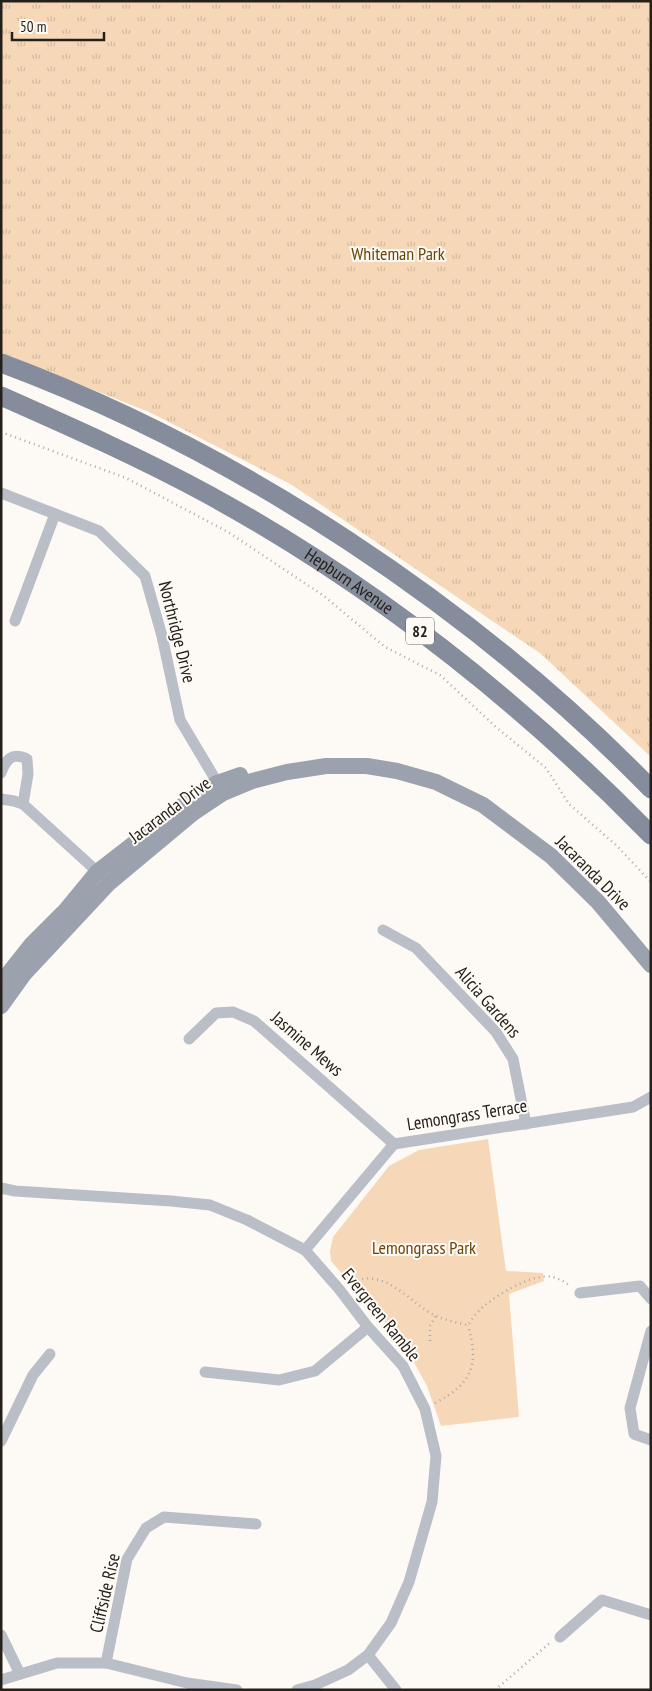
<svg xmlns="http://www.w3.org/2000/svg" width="652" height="1691" font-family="'PT Sans Narrow',sans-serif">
  <defs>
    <pattern id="grass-tufts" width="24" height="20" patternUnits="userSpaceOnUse" patternTransform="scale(1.25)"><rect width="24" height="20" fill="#f6d8b8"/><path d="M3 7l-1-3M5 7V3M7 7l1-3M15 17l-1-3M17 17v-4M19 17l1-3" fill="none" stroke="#d3b99e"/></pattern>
  </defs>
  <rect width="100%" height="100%" fill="#fdfaf6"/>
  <path fill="url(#grass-tufts)" d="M1,1h650v756l-110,-103 -249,-169 -143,-73 -148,-59z"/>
  <path fill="#f6d8b8" d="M488,1139l18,132 37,2 1,8 -35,13 10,123 -78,9 -14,-40 -23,-42 -73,-83 -1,-10 3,-14 56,-71 30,-16z"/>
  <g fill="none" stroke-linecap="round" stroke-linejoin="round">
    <g stroke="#ada9a5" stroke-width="2.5" stroke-dasharray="1 4" stroke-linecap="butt">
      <path d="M1,432l125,46 102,54 96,64 61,51 55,28 57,53 49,40 23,36 48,42 34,36"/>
      <path d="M348,1284c33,-17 54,10 79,27 12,8 27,11 41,14 4,-6 9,-13 15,-18 15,-13 49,-34 70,-30 7,2 12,5 17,9"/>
      <path d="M430,1341v-15l6,-11"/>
      <path d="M435,1403c38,-20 44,-38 33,-78"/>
      <path d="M495,1690l56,-48"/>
    </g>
    <g stroke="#babec7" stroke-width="11">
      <path d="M1,493l98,38 46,45 17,60 18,84 40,67"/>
      <path d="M15,621l40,-107"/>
      <path d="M1,773c5,-14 11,-21 26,-14l1,15 -5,30"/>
      <path d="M1,799l13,2 9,3 78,71"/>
      <path d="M383,930l33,18 80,84 17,27 13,65"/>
      <path d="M189,1039l27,-26 17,-1 21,9 140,123"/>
      <path d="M1,1188l14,3 156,10 39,4 37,15 58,30 34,39 29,38 35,39 22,43 11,47 -4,46 -23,80 -18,41 -23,32 -20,15 -33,15 -18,5"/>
      <path d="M305,1250l89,-106 239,-37 18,-10"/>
      <path d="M580,1293l60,-7 11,13"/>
      <path d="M651,1331l-21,77 4,26 17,6"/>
      <path d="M205,1372l74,8 36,-9 53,-44"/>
      <path d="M1,1441l32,-66 17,-21"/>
      <path d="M1,1635l19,39"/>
      <path d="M560,1637l42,-37 49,15"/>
      <path d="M368,1655l28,35"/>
      <path d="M106,1663l21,-104 19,-31 18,-11 92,7"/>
      <path d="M1,1680l56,-17h49l81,20 50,7"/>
    </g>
    <g stroke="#9ba1ad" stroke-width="16">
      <path d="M1,983l30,-38 34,-34 32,-39 85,-66 35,-23 23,-8"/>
      <path d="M1,1006l23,-32 85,-91 84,-70 30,-20 29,-12 35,-9 39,-6h41l30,5 39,11 47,23 68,51 47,46 53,63"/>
    </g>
    <g stroke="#858c9b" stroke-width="19">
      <path d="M1,363c237,88 474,245 650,426"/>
      <path id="s1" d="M1,396c70,31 140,62 208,99 164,90 311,206 442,340"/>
    </g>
  </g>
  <g text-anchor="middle" stroke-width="4" stroke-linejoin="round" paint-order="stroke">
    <rect fill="#fdfaf6" stroke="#66615c" stroke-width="1" x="406" y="617.5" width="28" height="27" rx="4"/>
    <g font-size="16" font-weight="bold" fill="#26201a">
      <text x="420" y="637">82</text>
    </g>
    <g font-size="18" fill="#6d4403" stroke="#fdfaf6">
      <text x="398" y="260">Whiteman Park</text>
      <text x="424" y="1254">Lemongrass Park</text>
    </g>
    <g font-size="18" fill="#26201a" stroke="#fdfaf6">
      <text dy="6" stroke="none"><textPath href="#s1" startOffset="395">Hepburn Avenue</textPath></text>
      <text transform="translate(177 632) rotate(76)" y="6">Northridge Drive</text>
      <text transform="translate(170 810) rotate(-37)" y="6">Jacaranda Drive</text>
      <text transform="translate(593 873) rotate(45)" y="6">Jacaranda Drive</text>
      <text transform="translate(488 1002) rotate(49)" y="6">Alicia Gardens</text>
      <text transform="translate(307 1044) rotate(41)" y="6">Jasmine Mews</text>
      <text transform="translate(467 1115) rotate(-9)" y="6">Lemongrass Terrace</text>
      <text transform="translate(381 1315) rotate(51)" y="6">Evergreen Ramble</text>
      <text transform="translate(105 1593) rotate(-77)" y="6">Cliffside Rise</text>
    </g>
  </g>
  <rect width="652" height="1691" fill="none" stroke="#26201a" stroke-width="5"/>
  <path d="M12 32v8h92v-8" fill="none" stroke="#26201a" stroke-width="2.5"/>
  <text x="20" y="32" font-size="15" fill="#26201a" stroke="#fdfaf6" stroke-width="4" paint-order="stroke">50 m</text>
</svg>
